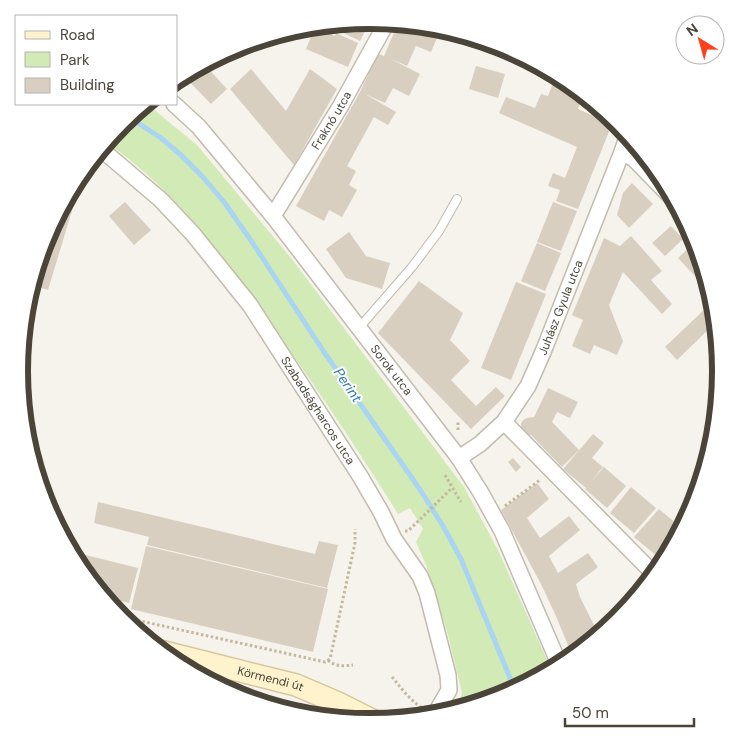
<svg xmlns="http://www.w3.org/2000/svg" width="740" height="743" font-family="'DM Sans',sans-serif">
  <rect width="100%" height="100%" fill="#f6f3ec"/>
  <path fill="#d2eab5" d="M145,104h2l50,41 94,113 173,229 34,63 54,121 -48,25 -44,13 -1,-3 3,-13 -14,-58 -22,-70 -10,-23 7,-13 -13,-21 -12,6c-40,-64 -81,-126 -125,-187 -48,-67 -97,-137 -167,-185l16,-19z"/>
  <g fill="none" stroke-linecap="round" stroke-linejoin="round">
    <path stroke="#a9d4f2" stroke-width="5" d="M128,118l10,5 23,15 21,18 20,20 22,26 28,40 72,110 95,136 24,38 18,33 54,131"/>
  </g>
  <g fill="#d8cfc1">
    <path d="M369,20l1,1 -10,20 -25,-12 3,-6z"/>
    <path d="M398,23l38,4 5,2 -10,23 -15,-6 -9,20 -18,-8 31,16 -11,22 -16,-8 -8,15 -20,-9 31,18 -8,13 -14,-8 -27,49 9,5 -7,14 8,5 -15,27 -13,-7 -5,11 -28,-15 64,-114 18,-38 6,2z"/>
    <path d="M315,27l20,9 1,-3 22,10 -10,24 -42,-18z"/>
    <path d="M204,64l23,25 -16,15 -28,-29z"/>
    <path d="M476,66l29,8 -7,24 -29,-9z"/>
    <path d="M251,69l35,42 24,-42 27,20 -43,76 -64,-76z"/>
    <path d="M556,75l9,5 18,14 -5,15 34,15 -34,85 -22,-8 4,-11 -12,-4 5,-13 12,5 12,-31 -78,-34 7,-16 29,11 6,-14 7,2z"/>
    <path d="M89,163l7,4 -22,37 -26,86 -17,-5 15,-48 32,-61z"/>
    <path d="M632,183l21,21 -24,24 -12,-13 6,-22z"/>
    <path d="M125,202l26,28 -17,15 -25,-29z"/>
    <path d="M553,202l24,9 -16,40 -24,-9z"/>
    <path d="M671,226l12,13 -18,17 -13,-13z"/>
    <path d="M349,232l17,24 24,7 -8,26 -36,-11 -20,-29z"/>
    <path d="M631,236l31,35 -11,9 21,24 -10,10 -39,-42 -14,33 14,36 -6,14 -23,-10 -4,9 -18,-8 11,-26 -11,-5 32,-77 16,8z"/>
    <path d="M537,243l24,10 -16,38 -24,-10z"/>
    <path d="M692,245l7,7 16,51 1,19 -39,38 -12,-13 44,-42 -7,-7 7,-7 -31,-33z"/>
    <path d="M419,281l44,32 -13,27 20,21 -19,19 25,26 20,-19 9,9 -34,33 -93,-96z"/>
    <path d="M516,282l30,12 -35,86 -30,-12z"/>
    <path d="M548,388l30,14 -8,16 -13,-6 -5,10 27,28 -17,17 -31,-32 -4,1 -6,-5v-7l2,-4 4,-2 7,-1z"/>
    <path d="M593,434l11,9 -12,15 11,9 -14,17 15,-17 22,19 -19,22 -22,-19 1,-1 -23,-19z"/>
    <path d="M513,458l8,9 -5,5 -8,-10z"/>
    <path d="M537,483l12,16 -22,19 13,20 29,-22 11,14 -31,26 9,17 30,-20 10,14 -22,17 4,13 17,34 14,-5 -38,31 -18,-43 -14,-30 -40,-74z"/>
    <path d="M631,487l25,21 -22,25 -24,-20z"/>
    <path d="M98,502l217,52 4,-13 19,4 -11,43 -180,-43 2,-8 -55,-14z"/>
    <path d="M659,509l19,16 -4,6 5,5 -15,26 -30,-25z"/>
    <path d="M146,546l182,43 -15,63 -182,-43z"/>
    <path d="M70,551l68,17 -9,35 -26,-6 -25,-31z"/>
  </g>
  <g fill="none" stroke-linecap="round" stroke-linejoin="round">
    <defs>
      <path id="lane" d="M359,328l53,-61 27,-36 18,-32"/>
      <g id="street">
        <path id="s1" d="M174,104l25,23 74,89 186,242 22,35 21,38 58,135"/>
        <path id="s2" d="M101,149l60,51 32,34 57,71 110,171 21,36 13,27 26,37 7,17 21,82 1,15 -15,26"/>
        <path d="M622,152l12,7 42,43"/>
        <path id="s3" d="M273,216l67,-109 47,-85"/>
        <path d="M504,422l151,153"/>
        <path id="s4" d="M459,458l21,-14 24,-22 24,-36 15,-34 79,-200 6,-18"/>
      </g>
      <g id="secondary">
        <path id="s5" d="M160,651l136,34 42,18 38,19"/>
      </g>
    </defs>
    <use href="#lane" stroke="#c2bbae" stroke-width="10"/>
    <use href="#street" stroke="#c2bbae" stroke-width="18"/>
    <use href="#secondary" stroke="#d6c79b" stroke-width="24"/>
    <g stroke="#c4b79f" stroke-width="3" stroke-dasharray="2.5 2.5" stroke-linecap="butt">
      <path d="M471,37l18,8 29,10"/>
      <path d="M458,430v-10"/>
      <path d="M445,475l16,27"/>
      <path d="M505,506l35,-26"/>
      <path d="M405,531h3l44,-43"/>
      <path d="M118,616l207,46 5,-3 25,-116v-14"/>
      <path d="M328,660c7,7 16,6 25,5"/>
      <path d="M392,677c9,11 18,23 30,31"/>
    </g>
    <use href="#lane" stroke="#fff" stroke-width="8"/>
    <use href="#street" stroke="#fff" stroke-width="15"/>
    <use href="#secondary" stroke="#fff3cd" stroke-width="21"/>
  </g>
  <g text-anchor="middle" stroke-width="4" stroke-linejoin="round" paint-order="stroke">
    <g font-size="12" fill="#4b4439" stroke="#fff">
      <text dy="4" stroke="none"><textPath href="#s3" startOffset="112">Fraknó utca</textPath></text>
      <text dy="4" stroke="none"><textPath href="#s4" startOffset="186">Juhász Gyula utca</textPath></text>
      <text dy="4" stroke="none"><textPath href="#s1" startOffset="344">Sorok utca</textPath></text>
      <text dy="4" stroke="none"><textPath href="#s2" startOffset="342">Szabadságharcos utca</textPath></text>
      <text dy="4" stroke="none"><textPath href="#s5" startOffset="114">Körmendi út</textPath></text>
    </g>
    <g font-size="14" font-style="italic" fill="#2e7ab2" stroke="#fff">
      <text transform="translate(348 385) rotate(56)" y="5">Perint</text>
    </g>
  </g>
  <path d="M0 0H740V743H0ZM28 371a342 342 0 1 1 684 0a342 342 0 1 1-684 0Z" fill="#fff" fill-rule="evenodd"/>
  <path fill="none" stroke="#4b4439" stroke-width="6" d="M28 371a342 342 0 1 1 684 0a342 342 0 1 1-684 0Z"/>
  <rect x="15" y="15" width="162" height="90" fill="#ffffff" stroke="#b7b4b0"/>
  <rect x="25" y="31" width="25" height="8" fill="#fff3cd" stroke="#b7b4b0"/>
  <text x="60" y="40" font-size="15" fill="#4b4439">Road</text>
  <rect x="25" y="52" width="25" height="15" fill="#d2eab5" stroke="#b7b4b0"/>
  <text x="60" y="65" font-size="15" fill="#4b4439">Park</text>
  <rect x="25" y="78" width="25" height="15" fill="#d8cfc1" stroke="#b7b4b0"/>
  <text x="60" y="90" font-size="15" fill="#4b4439">Building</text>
  <g transform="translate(700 40) rotate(323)"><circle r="24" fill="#ffffff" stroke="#b7b4b0"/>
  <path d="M0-4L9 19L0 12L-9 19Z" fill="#fc3f1d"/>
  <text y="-8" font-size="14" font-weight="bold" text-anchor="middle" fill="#4b4439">N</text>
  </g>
  <path d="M565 718v8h129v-8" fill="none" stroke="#4b4439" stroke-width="2.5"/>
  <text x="572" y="718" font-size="15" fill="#4b4439" stroke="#ffffff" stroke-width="4" paint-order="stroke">50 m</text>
</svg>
